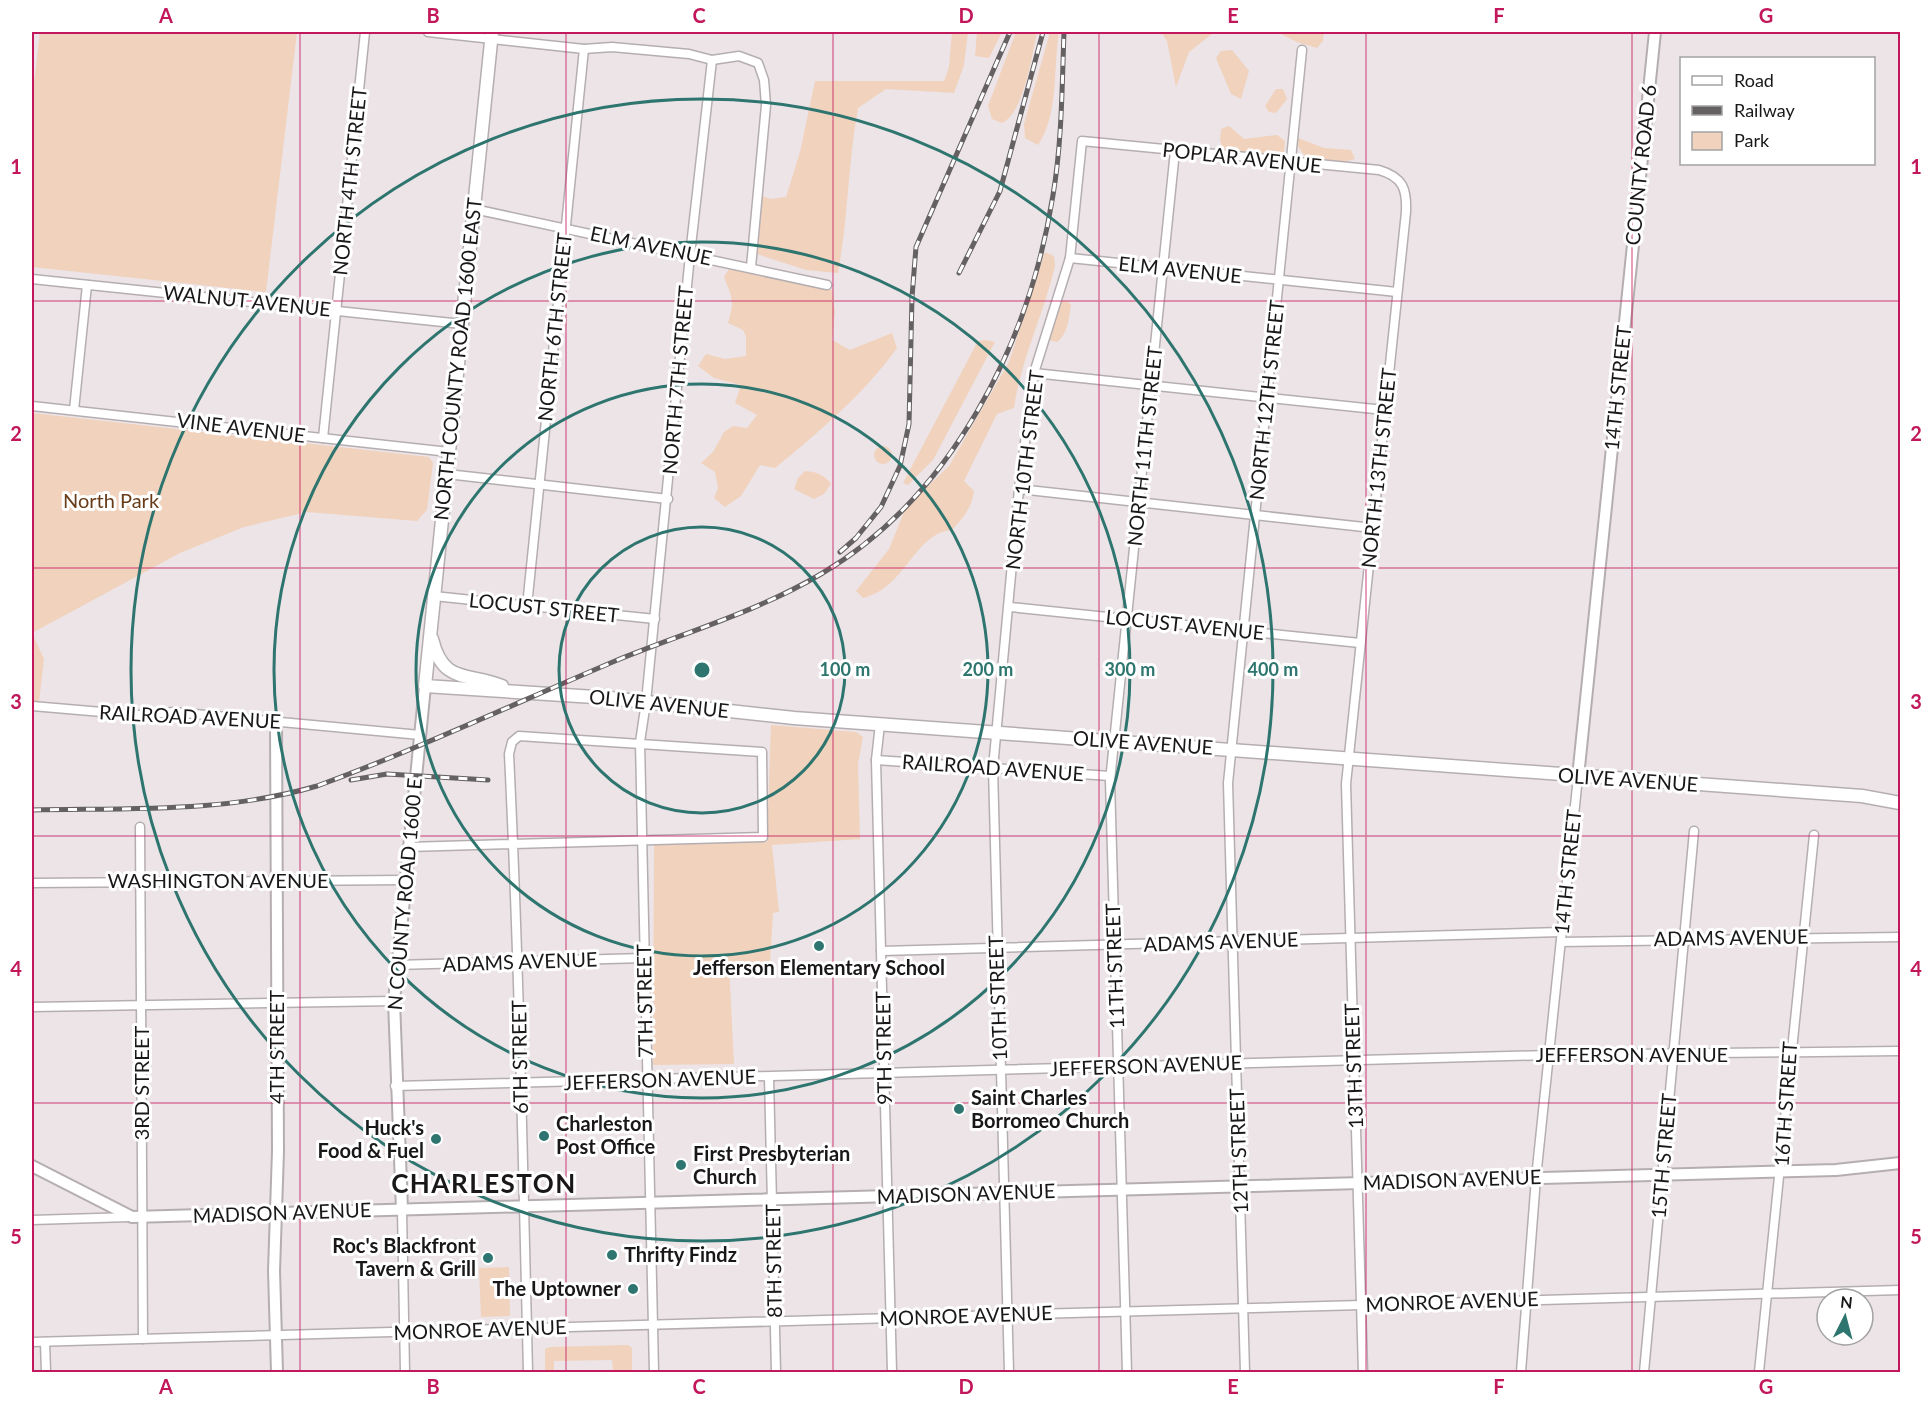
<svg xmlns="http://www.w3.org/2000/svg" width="1932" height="1404" font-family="Lato,sans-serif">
  <rect width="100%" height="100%" fill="#ece4e7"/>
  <g fill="#f1d2bd">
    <path d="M40,32h257l-31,260 -234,-25v-167z"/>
    <path d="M952,32h16l-4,33 -10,28 -68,-4 -28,19c-10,55 -10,111 -20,165l-32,-3 -49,-16 -6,-13 7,-47 12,5 16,-2 14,-45 15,-71h129l5,-14z"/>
    <path d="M977,32h25l-13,26 -14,-2z"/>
    <path d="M1016,32h21c-5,23 -13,81 -35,91l-10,-4 -4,-13z"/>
    <path d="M1050,32h9c-6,36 0,82 -21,113l-13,-7 -1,-14z"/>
    <path d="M1161,32h97l1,1 -47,1 -23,18 -13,35 -9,-46z"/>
    <path d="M1277,32h47l-1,9 -6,7 -20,-6z"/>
    <path d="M1232,50l17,21 -8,28 -10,-5 -15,-36 5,-7z"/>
    <path d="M1276,89h7l4,10 -11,14 -7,-1 -4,-6z"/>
    <path d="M1229,126l15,13 33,-4 8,6 -1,12 -51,1 -10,-4 -3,-10 1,-11z"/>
    <path d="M1298,138l26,10 27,2 4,9 -12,3 -37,-4 -9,-13z"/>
    <path d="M1045,252l9,4 1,10c-11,47 -35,96 -41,142l-17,6 -33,67 10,10c-2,17 -11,27 -22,39 -38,3 -46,58 -89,68l-7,-7 33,-42 17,-42 43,-41 60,-104z"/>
    <path d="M729,269l103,21 3,22 -3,28 18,10 42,-17 5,15c-33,46 -78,84 -122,120l-15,-3 -19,31 -16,11 -11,-9 4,-10 -3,-16 -14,-9 12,-11 11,-20 9,-6 14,2 10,-13 -22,-12 6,-18 -27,-7 -16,-12 8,-12 19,5 21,-3v-19l-3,-7 -15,-7c7,-24 4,-25 -4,-46z"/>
    <path d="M1060,301h7l4,4c-2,13 -3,29 -14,37l-9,-2z"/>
    <path d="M985,340l10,2 -62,118 -25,25 -5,-2 75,-142z"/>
    <path d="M32,413l397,44 4,6 -6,47 -10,11 -110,-9 -63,15 -64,26 -148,80 12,26 -5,43 -7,-1z"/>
    <circle cx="883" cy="455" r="9"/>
    <path d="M805,471c12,1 18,3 26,13l-7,10 -10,5 -20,-10 4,-11z"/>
    <path d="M771,725l85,7 7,5 -5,27 2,75 -88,6 7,67 -6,1 -3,50 -41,2 5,99 -81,1 1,-221 113,-2z"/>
    <path d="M509,1267l1,49 -29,1 -2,-49z"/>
    <path d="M628,1345l4,3v24h-19l-1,-12 -58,1v11h-9v-23l5,-2z"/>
  </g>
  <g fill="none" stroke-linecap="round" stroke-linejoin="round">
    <defs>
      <g id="minor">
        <path d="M428,32l156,17 28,-2 77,7 23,6 27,-4 19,7 6,17 2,25 -15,162"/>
        <path d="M474,209l353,76"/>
        <path d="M1070,258l327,34"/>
        <path d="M32,279l430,45"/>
        <path d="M1034,373l350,37"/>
        <path d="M32,406l417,46"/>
        <path d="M74,410l13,-125"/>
        <path d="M323,438l42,-406"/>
        <path d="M447,474l221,25"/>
        <path d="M1019,489l354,39"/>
        <path d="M434,596l221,23"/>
        <path d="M527,606l57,-557"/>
        <path d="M1010,607l350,36"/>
        <path d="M32,706l105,9 37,-3 246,23"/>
        <path d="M880,724l-4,36 16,612"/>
        <path d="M876,760l234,16"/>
        <path d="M140,827l3,512"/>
        <path d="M408,847l102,-3h3l250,-7 -1,-85 -243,-16 -7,6 -3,12c10,206 14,412 19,618"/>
        <path d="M32,883l372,-3"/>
        <path d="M1561,942l339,-5"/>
        <path d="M881,951l681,-19"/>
        <path d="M396,965l248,-7"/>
        <path d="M32,1007l362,-6"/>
        <path d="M769,1077l7,295"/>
        <path d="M395,1086l1154,-31 349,-4"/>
        <path d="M402,1210l3,162"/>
        <path d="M32,1220l98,-3"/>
        <path d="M32,1342l1868,-52"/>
        <path d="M45,1342l1,30"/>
        <path d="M654,1372l-14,-630 6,-40 44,-447 22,-195"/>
        <path d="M1009,1372l-16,-604 26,-279 15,-116 36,-115 12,-117 297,29c24,7 28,19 27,42l-60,572 17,588"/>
        <path d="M1127,1372l-17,-591 65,-630"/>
        <path d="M1245,1372l-17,-589 74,-733"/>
        <path d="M1521,1372l15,-194 42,-401"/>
        <path d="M1644,1372l50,-541"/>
        <path d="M1759,1372l55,-537"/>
      </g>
      <g id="tertiary">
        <path d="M276,722l2,429 -4,120 3,101"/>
        <path d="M1578,777l77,-745"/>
        <path d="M32,1166l100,51 1704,-47 64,-7"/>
        <path d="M402,1210l-8,-209 31,-315"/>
      </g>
      <g id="secondary">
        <path d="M492,32l-67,654 185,12 184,20 1068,78 38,7"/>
        <path d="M432,639c11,46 36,33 70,47"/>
      </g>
    </defs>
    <use href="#minor" stroke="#b5aeb1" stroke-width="11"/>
    <use href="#tertiary" stroke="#b5aeb1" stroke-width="14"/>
    <use href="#secondary" stroke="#b5aeb1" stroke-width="15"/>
    <use href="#minor" stroke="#fff" stroke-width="8"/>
    <use href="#tertiary" stroke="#fff" stroke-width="10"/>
    <use href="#secondary" stroke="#fff" stroke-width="12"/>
    <defs>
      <g id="rail">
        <path d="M959,273l41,-82 43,-159"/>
        <path d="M840,552l16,-14 25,-31 19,-41 9,-42 3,-127 4,-50 94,-215"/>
        <path d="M351,780l36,-6 101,6"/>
        <path d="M32,810c96,-2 192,3 285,-24 101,-37 199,-83 298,-125 68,-28 142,-49 206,-87 131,-77 209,-232 232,-379 9,-53 9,-109 11,-163"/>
      </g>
    </defs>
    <use href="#rail" stroke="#656163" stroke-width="5"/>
    <use href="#rail" stroke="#fff" stroke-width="3" stroke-dasharray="9" stroke-linecap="butt"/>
  </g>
  <path fill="none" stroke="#c2185b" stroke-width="1.5" stroke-opacity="0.55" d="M300,32v1340M566,32v1340M833,32v1340M1099,32v1340M1366,32v1340M1632,32v1340M32,301h1868M32,568h1868M32,836h1868M32,1103h1868"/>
  <g fill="none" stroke="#2d756e" stroke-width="3">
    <circle cx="702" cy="670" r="143"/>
    <circle cx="702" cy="670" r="286"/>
    <circle cx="702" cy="670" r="428"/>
    <circle cx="702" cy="670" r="571"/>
  </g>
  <g fill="#2d756e" stroke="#fff" stroke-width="2">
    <circle cx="819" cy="946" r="6"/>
    <circle cx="959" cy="1109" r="6"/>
    <circle cx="544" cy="1136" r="6"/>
    <circle cx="436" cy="1139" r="6"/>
    <circle cx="681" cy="1165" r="6"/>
    <circle cx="612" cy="1255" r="6"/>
    <circle cx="488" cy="1258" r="6"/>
    <circle cx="633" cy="1289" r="6"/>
  </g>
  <g text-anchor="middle" stroke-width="6" stroke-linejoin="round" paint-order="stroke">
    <g font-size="20" fill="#191718" stroke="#fff">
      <text transform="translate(1242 158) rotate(6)" y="7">POPLAR AVENUE</text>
      <text transform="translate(1641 165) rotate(-84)" y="7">COUNTY ROAD 6</text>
      <text transform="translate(350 181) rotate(-84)" y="7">NORTH 4TH STREET</text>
      <text transform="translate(651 246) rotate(12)" y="7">ELM AVENUE</text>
      <text transform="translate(1180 270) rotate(6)" y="7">ELM AVENUE</text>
      <text transform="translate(247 301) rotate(6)" y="7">WALNUT AVENUE</text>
      <text transform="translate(555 327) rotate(-84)" y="7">NORTH 6TH STREET</text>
      <text transform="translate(458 359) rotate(-84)" y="7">NORTH COUNTY ROAD 1600 EAST</text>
      <text transform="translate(678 380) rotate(-85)" y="7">NORTH 7TH STREET</text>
      <text transform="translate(1618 388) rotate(-84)" y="7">14TH STREET</text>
      <text transform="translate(1267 400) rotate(-84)" y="7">NORTH 12TH STREET</text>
      <text transform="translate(241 428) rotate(7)" y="7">VINE AVENUE</text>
      <text transform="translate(1145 446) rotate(-84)" y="7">NORTH 11TH STREET</text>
      <text transform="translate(1379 468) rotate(-84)" y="7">NORTH 13TH STREET</text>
      <text transform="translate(1025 470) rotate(-83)" y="7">NORTH 10TH STREET</text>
      <text transform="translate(544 608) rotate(6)" y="7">LOCUST STREET</text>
      <text transform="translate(1185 625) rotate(6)" y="7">LOCUST AVENUE</text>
      <text transform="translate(659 704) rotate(6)" y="7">OLIVE AVENUE</text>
      <text transform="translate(190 717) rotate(3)" y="7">RAILROAD AVENUE</text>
      <text transform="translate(1143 743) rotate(4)" y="7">OLIVE AVENUE</text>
      <text transform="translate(993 768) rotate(4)" y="7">RAILROAD AVENUE</text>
      <text transform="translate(1628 780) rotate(4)" y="7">OLIVE AVENUE</text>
      <text transform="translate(1568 872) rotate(-84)" y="7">14TH STREET</text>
      <text x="218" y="888">WASHINGTON AVENUE</text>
      <text transform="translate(405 894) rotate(-85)" y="7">N COUNTY ROAD 1600 E</text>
      <text transform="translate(1731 938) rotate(-1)" y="7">ADAMS AVENUE</text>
      <text transform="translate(1221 942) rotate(-2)" y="7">ADAMS AVENUE</text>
      <text transform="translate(520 962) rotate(-2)" y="7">ADAMS AVENUE</text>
      <text transform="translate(1115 966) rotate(-92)" y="7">11TH STREET</text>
      <text transform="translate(998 998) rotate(-92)" y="7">10TH STREET</text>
      <text transform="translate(645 1001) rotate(-91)" y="7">7TH STREET</text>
      <text transform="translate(277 1047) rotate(-90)" y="7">4TH STREET</text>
      <text transform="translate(884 1048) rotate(-91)" y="7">9TH STREET</text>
      <text x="1632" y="1062">JEFFERSON AVENUE</text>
      <text transform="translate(520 1057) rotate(-91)" y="7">6TH STREET</text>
      <text transform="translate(1146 1066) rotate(-2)" y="7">JEFFERSON AVENUE</text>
      <text transform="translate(1354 1066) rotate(-92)" y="7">13TH STREET</text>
      <text transform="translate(660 1080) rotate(-2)" y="7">JEFFERSON AVENUE</text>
      <text transform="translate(142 1083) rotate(-90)" y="7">3RD STREET</text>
      <text transform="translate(1786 1104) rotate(-86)" y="7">16TH STREET</text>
      <text transform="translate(1239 1151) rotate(-92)" y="7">12TH STREET</text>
      <text transform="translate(1664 1156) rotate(-85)" y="7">15TH STREET</text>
      <text transform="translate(1452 1180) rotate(-2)" y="7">MADISON AVENUE</text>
      <text transform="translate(966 1194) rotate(-2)" y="7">MADISON AVENUE</text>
      <text transform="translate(282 1213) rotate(-2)" y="7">MADISON AVENUE</text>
      <text transform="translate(774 1261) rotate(-91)" y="7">8TH STREET</text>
      <text transform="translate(1452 1302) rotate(-2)" y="7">MONROE AVENUE</text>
      <text transform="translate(966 1316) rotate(-2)" y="7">MONROE AVENUE</text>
      <text transform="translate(480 1330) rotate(-2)" y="7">MONROE AVENUE</text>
    </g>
    <g font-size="20" fill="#683c19" stroke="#fff">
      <text x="111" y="508">North Park</text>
    </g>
    <g font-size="20" font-weight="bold" fill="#191718" stroke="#fff" text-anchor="start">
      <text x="819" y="975" text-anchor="middle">Jefferson Elementary School</text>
      <text x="971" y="1105">Saint Charles<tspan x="971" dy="23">Borromeo Church</tspan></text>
      <text x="556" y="1131">Charleston<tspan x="556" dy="23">Post Office</tspan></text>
      <text x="424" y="1135" text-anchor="end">Huck's<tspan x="424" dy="23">Food &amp; Fuel</tspan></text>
      <text x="693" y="1161">First Presbyterian<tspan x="693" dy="23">Church</tspan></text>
      <text x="476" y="1253" text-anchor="end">Roc's Blackfront<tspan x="476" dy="23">Tavern &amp; Grill</tspan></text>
      <text x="624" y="1262">Thrifty Findz</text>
      <text x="621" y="1296" text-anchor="end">The Uptowner</text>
    </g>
    <g font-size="26" font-weight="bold" letter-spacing="1.5" fill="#191718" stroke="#fff">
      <text x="484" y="1193">CHARLESTON</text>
    </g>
  </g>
  <circle cx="702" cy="670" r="9" fill="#2d756e" stroke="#fff" stroke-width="3"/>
  <g font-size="18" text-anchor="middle" font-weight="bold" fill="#2d756e" stroke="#fff" stroke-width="6" stroke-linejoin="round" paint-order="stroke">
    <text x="845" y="676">100 m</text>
    <text x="988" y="676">200 m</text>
    <text x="1130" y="676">300 m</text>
    <text x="1273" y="676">400 m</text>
  </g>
  <rect width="1932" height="1404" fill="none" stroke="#ffffff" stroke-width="66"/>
  <rect x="1680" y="57" width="195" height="108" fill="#ffffff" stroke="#a3a2a3" stroke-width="1.5"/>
  <rect x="1692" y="76" width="30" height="9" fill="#ffffff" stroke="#a3a2a3" stroke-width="1.5"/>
  <text x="1734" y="87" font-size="18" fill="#191718">Road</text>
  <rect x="1692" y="106" width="30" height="9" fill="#656163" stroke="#a3a2a3" stroke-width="1.5"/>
  <text x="1734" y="117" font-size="18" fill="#191718">Railway</text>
  <rect x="1692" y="132" width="30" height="18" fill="#f1d2bd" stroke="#a3a2a3" stroke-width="1.5"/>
  <text x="1734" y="147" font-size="18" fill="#191718">Park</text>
  <g transform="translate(1845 1317) rotate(6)"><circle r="28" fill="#ffffff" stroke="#a3a2a3" stroke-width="1.5"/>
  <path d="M0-4.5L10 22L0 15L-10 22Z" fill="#2d756e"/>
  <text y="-9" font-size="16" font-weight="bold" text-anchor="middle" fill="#191718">N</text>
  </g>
  <rect x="33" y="33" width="1866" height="1338" fill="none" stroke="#c2185b" stroke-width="2"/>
  <g font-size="20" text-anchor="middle" font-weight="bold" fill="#c2185b">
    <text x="166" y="23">A</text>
    <text x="433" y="23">B</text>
    <text x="699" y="23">C</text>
    <text x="966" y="23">D</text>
    <text x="1233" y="23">E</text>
    <text x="1499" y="23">F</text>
    <text x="1766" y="23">G</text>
    <text x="16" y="174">1</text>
    <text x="1916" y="174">1</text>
    <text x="16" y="441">2</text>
    <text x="1916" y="441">2</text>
    <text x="16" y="709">3</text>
    <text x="1916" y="709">3</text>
    <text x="16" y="976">4</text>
    <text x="1916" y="976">4</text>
    <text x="16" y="1244">5</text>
    <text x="1916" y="1244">5</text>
    <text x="166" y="1394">A</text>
    <text x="433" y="1394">B</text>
    <text x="699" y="1394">C</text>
    <text x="966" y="1394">D</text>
    <text x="1233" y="1394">E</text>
    <text x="1499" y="1394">F</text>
    <text x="1766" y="1394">G</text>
  </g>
</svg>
